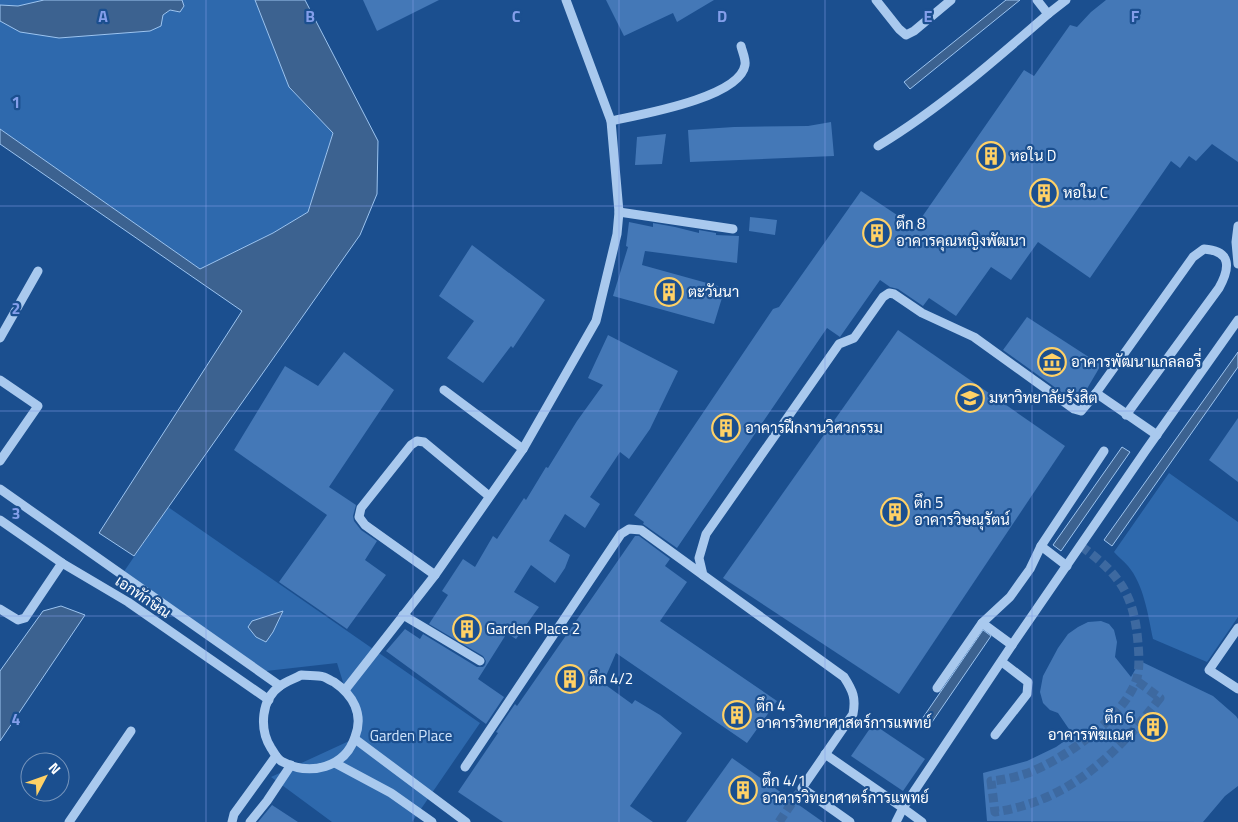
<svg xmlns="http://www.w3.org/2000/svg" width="1238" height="822" font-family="'Titillium Web',Sarabun,sans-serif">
  <rect width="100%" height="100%" fill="#1b4f8f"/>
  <g fill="#2e69ad">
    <path d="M0,0h255l34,87 44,45 -25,80 -35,21 -73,36 -200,-140z"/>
    <path d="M1169,473l69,49v95l-31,45 -54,-23c-5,-24 -9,-54 -25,-73 -4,-5 -10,-9 -14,-14z"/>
    <path d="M168,507l312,216 -68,99h-80l-61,-45 89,-41 -23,-73 -71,8 -143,-98z"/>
  </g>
  <g fill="#3c6290" stroke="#9cc4f0">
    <path d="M44,0h138l2,6 -4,6 -10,-2 -7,5 -2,11 -11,5 -91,7 -39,-6 -20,-11v-16l18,1z"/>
    <path d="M255,0h50l73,141 -1,53 -17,41 -226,321 -35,-23 143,-222 -242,-167v-15l200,140 73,-36 35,-21 25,-79 -44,-46z"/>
    <path d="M1006,0h14l-110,89 -6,-7z"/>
    <path d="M1238,352v15l-126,179 -8,-6z"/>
    <path d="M1122,447l8,5 -69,99 -8,-6z"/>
    <path d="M61,606l24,9 -85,126v-70l43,-60z"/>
    <path d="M283,611l-10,21 -7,10 -10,-5 -8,-10 4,-6z"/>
    <path d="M983,630l8,6 -61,89 -8,-6z"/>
  </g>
  <g fill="#4478b7">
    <path d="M363,0h76l-62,31z"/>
    <path d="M606,0h108l-37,22 -4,-9 -49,23z"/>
    <path d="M1106,0h132v162l-26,-18 -16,17 -7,-5 -9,12 -9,-7 -81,117 -52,-36 -27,38 -20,-13 -35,49 -27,-18 -6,8 -25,-17 -8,-2 -10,-7 -40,57 -13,-9 -150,220 -34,-24 1,-2 -10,-7 139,-206 6,-2 82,-116 54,36 109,-157 10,6 36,-51 7,2 14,-15z"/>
    <path d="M831,122l3,34 -144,6 -2,-32 46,-3 74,-1z"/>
    <path d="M666,134l-4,30 -27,1 2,-28z"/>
    <path d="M750,217l27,3 -2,15 -26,-4z"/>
    <path d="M629,222l24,5v-4l22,4 24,6v-3l17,3v2l23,1 -2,27 -92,-12 -3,14 83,23 -11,36 -101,-28 15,-49 -2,-1z"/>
    <path d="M472,245l73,55 -32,48 -2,-2 -28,37 -36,-25 27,-37 -35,-25z"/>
    <path d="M1027,317l74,48 -23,39 -75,-54z"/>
    <path d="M898,330l167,116 -166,248 -176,-116z"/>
    <path d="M608,335l70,36 -28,58 -21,30 -9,-7 -30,45 10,7 -15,24 -20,-14 -16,27 21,14 -5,13 -10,15 -24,-18 -17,27 25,15 -23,32 -9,-6 -29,46 26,18 -18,27 -100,-73 19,-22 15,10 3,-5 54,33h6l2,-2 1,-4 -3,-5 -54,-32 19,-29 -6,-4 21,-32 12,8 18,-31 4,3 27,-41 2,2 20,-33 2,1 29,-47 26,-36 -15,-7z"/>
    <path d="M344,352l50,38 -65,97 27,18 -3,11 1,5 7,9 16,11 -12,19 21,15 -39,54 -68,-47 48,-67 -93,-65 51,-84 33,20z"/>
    <path d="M1238,418v64l-29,-22z"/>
    <path d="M635,536h4l31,23 -5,7 22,16 -27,39 117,80 -30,42 -131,-90 -13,30 29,21 3,-4 25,15 22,18 -52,73 23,16h-150l-45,-30 40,-59 -2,-1 19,-28 2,2z"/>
    <path d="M1101,621l8,3 5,6 3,12 -2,15 16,20 9,-16 73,35 23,20 2,3v67l-13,10 -22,26 -216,-1 -4,-48 44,-12 29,-14 17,-12 -15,-22 -8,-3 -7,-7 -3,-11 3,-16 15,-28 10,-14 10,-7 10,-5z"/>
    <path d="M873,724l52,35 -22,32 -52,-35z"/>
    <path d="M732,758l91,64h-137z"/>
    <path d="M272,805l26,17h-40z"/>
  </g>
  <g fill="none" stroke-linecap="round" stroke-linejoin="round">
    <g stroke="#3d69a0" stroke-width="9" stroke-dasharray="9 4.5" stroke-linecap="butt">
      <path d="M1081,546c39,29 53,48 57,97 1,12 2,27 -2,38 -14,38 -72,78 -108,92 -12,4 -25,7 -37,8l4,31c74,-11 121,-57 165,-114l-23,-17"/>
      <path d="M779,822l23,-34"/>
    </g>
    <g stroke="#a9c9ee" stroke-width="9">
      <path d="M876,0l23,29 7,6 8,-4 37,-31"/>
      <path d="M1048,14l18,-14"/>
      <path d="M611,121c27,-6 129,-23 134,-56 1,-6 -3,-14 -4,-19"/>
      <path d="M878,146c61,-37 116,-85 170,-132l-11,-14"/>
      <path d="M619,212l114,17"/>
      <path d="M1238,226l-2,16 2,22"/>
      <path d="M0,338l38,-67"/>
      <path d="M0,380l38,26 -38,55"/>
      <path d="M444,390l79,59"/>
      <path d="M1096,393l97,-136 11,-8c28,2 26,19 15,39l-93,127"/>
      <path d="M0,489l280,197"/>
      <path d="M0,520l62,43 66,39 141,98"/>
      <path d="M1067,566l-26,-20 63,-95"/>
      <path d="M435,575l-70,-50 -6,-8 2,-9 50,-63 6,-4 7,1 65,54"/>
      <path d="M0,609l18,11 7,-2 37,-55"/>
      <path d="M403,615l77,46"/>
      <path d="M982,623l28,-26 20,-28 11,-23"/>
      <path d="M1238,628l-29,42 29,19"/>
      <path d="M301,675c7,1 16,0 23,2 3,1 7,4 10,5 19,13 30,32 21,55 -10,31 -45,39 -72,25 -6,-2 -9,-10 -12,-14 -12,-19 -10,-49 9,-62 6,-5 14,-7 21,-11z"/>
      <path d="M937,688l45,-65 30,22"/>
      <path d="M345,690l90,-115 88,-126 73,-128 21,-87 2,-22 -8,-91 -45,-121"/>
      <path d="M995,735l32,-41 1,-12 -26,-20"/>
      <path d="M355,739l111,83"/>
      <path d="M825,754l78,54 -7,14"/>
      <path d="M335,763l56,30 41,29"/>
      <path d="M465,767l156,-233 8,-5 12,1 62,45"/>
      <path d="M69,822l62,-91"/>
      <path d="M232,822l2,-8 42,-58"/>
      <path d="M250,822l17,-21 24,-36"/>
      <path d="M850,822l-48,-34 51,-74c3,-16 0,-23 -9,-37l-141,-102 -4,-17 7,-24 133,-190 15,-6 29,-41 6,-4 5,1 28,19 52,24 100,72 7,2 15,-18 61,42"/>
      <path d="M922,822l-19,-14 109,-163 134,-195 92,-130"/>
    </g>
  </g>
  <path fill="none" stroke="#839eea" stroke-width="1" stroke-opacity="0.55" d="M206,0v822M413,0v822M619,0v822M825,0v822M1032,0v822M0,206h1238M0,411h1238M0,616h1238"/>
  <defs>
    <symbol id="building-ring" viewBox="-11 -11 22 22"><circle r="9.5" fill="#1b4f8f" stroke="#ffd166" stroke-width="1.5"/><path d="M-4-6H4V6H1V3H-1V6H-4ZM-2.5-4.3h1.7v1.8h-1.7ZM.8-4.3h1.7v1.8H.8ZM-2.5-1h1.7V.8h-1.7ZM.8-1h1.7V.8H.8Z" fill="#ffd166"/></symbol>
    <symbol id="museum-ring" viewBox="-11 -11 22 22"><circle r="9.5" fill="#1b4f8f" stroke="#ffd166" stroke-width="1.5"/><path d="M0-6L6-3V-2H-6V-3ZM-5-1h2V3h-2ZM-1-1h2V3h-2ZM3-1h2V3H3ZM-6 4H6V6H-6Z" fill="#ffd166"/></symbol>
    <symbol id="university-ring" viewBox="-11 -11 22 22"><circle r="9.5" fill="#1b4f8f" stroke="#ffd166" stroke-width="1.5"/><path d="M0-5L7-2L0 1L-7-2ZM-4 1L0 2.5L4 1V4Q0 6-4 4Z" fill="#ffd166"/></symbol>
  </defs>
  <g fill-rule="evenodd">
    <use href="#building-ring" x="975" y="140" width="32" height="32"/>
    <use href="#building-ring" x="1028" y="177" width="32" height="32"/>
    <use href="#building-ring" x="861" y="217" width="32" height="32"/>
    <use href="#building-ring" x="653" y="276" width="32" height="32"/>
    <use href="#museum-ring" x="1036" y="346" width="32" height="32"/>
    <use href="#university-ring" x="954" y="382" width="32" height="32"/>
    <use href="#building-ring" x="710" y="412" width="32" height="32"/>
    <use href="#building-ring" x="879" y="496" width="32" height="32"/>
    <use href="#building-ring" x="451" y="613" width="32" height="32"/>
    <use href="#building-ring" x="554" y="663" width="32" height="32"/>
    <use href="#building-ring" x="721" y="699" width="32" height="32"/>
    <use href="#building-ring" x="1137" y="711" width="32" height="32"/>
    <use href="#building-ring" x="727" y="774" width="32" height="32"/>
  </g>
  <g text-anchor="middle" stroke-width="4.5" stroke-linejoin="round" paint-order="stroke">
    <g font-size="15" fill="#fff" stroke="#1b4f8f" text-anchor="start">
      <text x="1010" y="161">หอใน D</text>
      <text x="1063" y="198">หอใน C</text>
      <text x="896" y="229">ตึก 8<tspan x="896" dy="17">อาคารคุณหญิงพัฒนา</tspan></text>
      <text x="688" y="297">ตะวันนา</text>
      <text x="1071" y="367">อาคารพัฒนาแกลลอรี่</text>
      <text x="989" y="403">มหาวิทยาลัยรังสิต</text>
      <text x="745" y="433">อาคารฝึกงานวิศวกรรม</text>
      <text x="914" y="508">ตึก 5<tspan x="914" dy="17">อาคารวิษณุรัตน์</tspan></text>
      <text x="486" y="634">Garden Place 2</text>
      <text x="589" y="684">ตึก 4/2</text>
      <text x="756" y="711">ตึก 4<tspan x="756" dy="17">อาคารวิทยาศาสตร์การแพทย์</tspan></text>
      <text x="1134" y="723" text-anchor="end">ตึก 6<tspan x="1134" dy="17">อาคารพิฆเณศ</tspan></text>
      <text x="762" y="786">ตึก 4/1<tspan x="762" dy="17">อาคารวิทยาศาตร์การแพทย์</tspan></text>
    </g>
    <g font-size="15" fill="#fff" stroke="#1b4f8f">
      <text transform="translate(143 597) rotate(34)" y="5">เอกทักษิณ</text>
    </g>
    <g font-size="15" fill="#cfe3fa" stroke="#1b4f8f">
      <text x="411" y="741">Garden Place</text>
    </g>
  </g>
  <g font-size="16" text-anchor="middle" font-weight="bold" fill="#839eea" stroke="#1b4f8f" stroke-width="4.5" stroke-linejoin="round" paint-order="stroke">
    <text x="103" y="22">A</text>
    <text x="310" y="22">B</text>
    <text x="516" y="22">C</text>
    <text x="722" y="22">D</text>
    <text x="928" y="22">E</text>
    <text x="1135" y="22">F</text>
    <text x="16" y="108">1</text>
    <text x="16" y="314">2</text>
    <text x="16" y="519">3</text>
    <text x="16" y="725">4</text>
  </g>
  <g transform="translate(45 777) rotate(49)"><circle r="24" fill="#1b4f8f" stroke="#7695bc"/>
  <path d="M0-4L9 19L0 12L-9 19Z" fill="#ffd166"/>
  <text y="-8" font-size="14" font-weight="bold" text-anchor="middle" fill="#ffffff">N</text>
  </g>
</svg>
